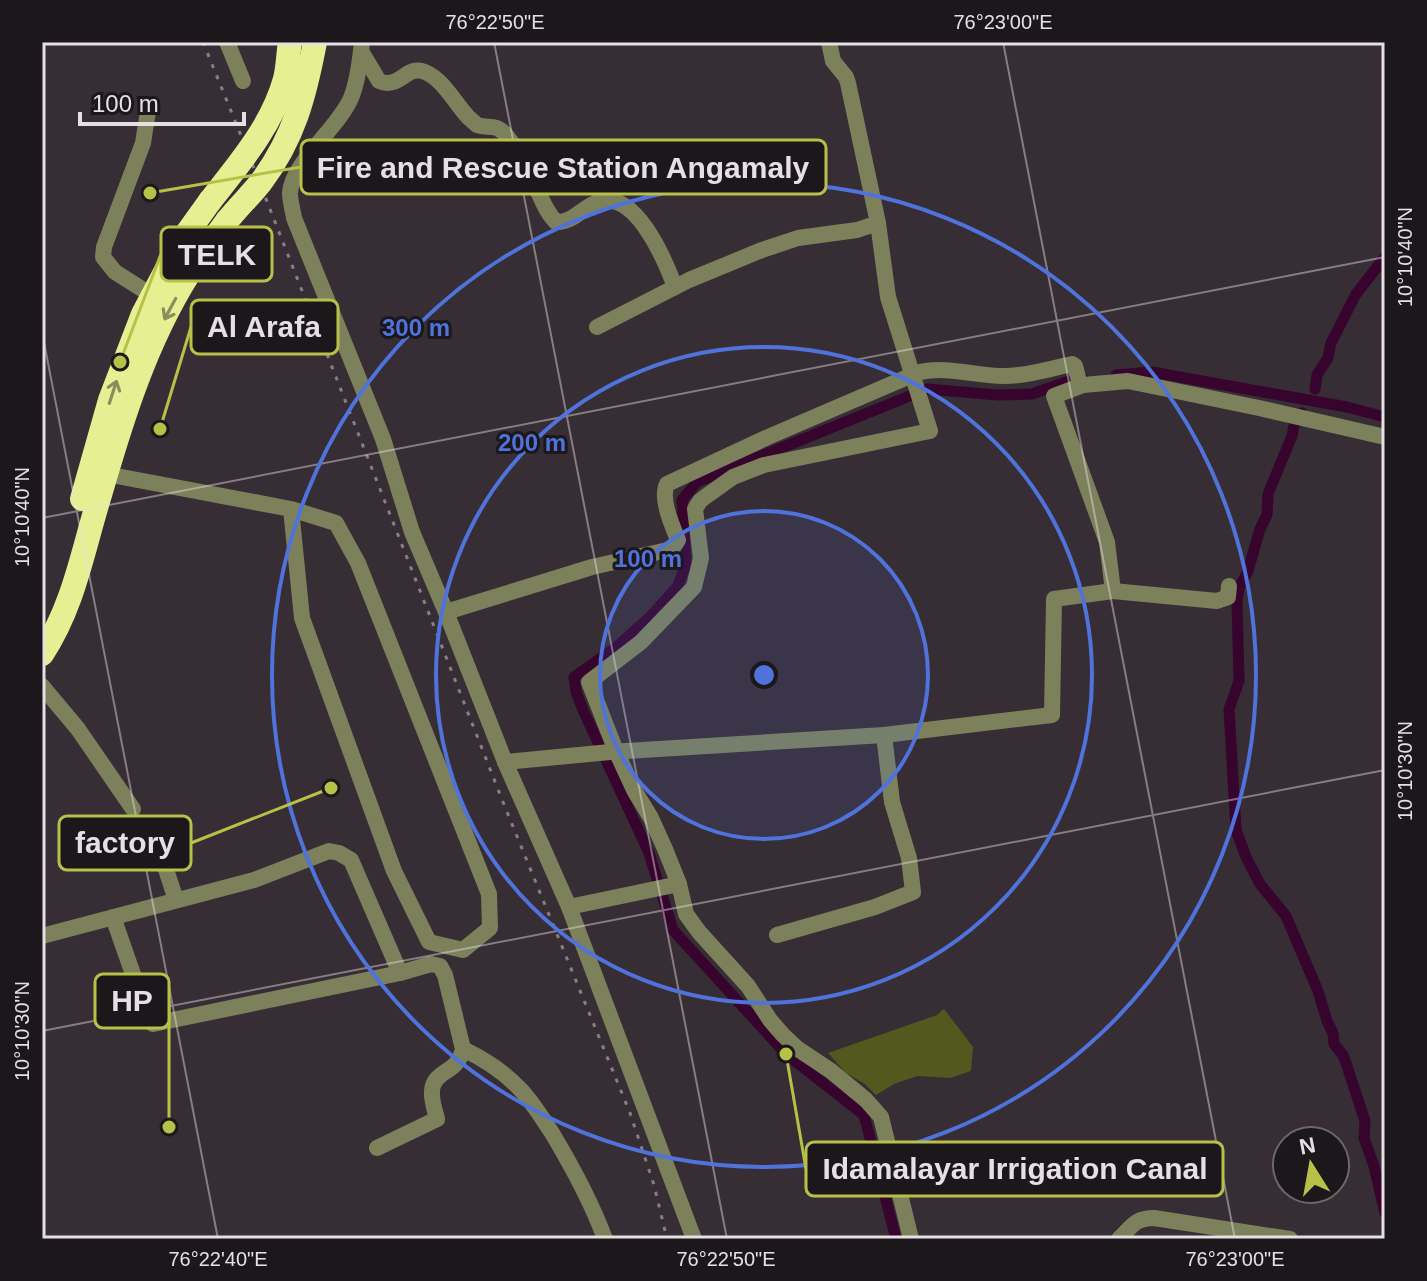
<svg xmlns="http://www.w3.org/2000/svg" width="1427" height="1281" font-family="Arial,sans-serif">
  <rect width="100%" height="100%" fill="#372d34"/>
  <path fill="#53581e" d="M944,1009l29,38 -2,24 -21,7 -33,-2 -23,8 -18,11 -11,-11 -19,-11 -18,-20 109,-38z"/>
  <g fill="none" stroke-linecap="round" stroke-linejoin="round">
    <g stroke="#37042e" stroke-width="11">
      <path d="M1116,375l36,-3 195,35 38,10"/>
      <path d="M1315,389l2,-14 11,-17 3,-15 25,-49 29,-37"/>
      <path d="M1302,413l-6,3 -4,20 -24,58 -1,21 -7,14 -12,42 -9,17 -2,13 2,80 -10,28 7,121 10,27 14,27 26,32 32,75 9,30 6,12 1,11 9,11 4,11 18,55 -1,17 10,28 11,47"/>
      <path d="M896,1239l-32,-124 -78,-61 -113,-124 -24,-77 -66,-143 -7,-18 -2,-15 40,-28 37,-33 27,-30 8,-23 -4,-63 15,-18 230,-93 71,6 34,-1 34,-12 17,-3"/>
    </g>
    <g stroke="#7c815c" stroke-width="16">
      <path d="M227,42l16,39"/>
      <path d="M362,42c-2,18 -4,39 -11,56 -12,29 -60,66 -61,95 0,8 3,18 4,25l89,221 29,93 34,80 59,150 64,145 125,332"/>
      <path d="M361,51l18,30c21,9 27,-17 46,-9 19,8 29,30 43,45 0,0 9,8 9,8 11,4 19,-2 29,10 10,12 19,28 26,43 7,14 12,32 24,44 16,1 25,-13 39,-19 39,-18 70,57 80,84"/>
      <path d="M149,105l-6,38 -39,104 -1,10 12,15 38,24"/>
      <path d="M878,223l10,74 42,134 -166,34 -31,12 -28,20 -5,4 -5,8 6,49 -7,29 -53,55 -52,40 27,69 18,39 17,28 14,31 14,35 7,30 13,18 49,54 22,34 13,15 15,14 33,22 35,29 15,17 30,122"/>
      <path d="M597,327l92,-47 73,-30 36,-12 59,-8 21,-7 -30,-140 -2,-6 -13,-16 -4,-19"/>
      <path d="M106,474l185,35 45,14 22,40 131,331 1,34 -27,22 -34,-8 -35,-71 -92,-253 -11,-109"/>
      <path d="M1113,591l-6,-49 -53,-146 29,-11 45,-4 131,27 126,29"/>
      <path d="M446,612l146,-45 80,-18 6,-9c-6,-15 -18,-41 -11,-56l101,-47 149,-64c27,-8 59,3 87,3 23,0 45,-7 68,-12l3,2 4,15 4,4"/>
      <path d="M42,686l36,43 55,80"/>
      <path d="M505,762l105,-10 274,-17 168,-20 2,-116 59,-8 104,10 11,-4 1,-11"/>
      <path d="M157,842l19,58"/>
      <path d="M569,907l110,-23"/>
      <path d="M113,917l36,103 4,4 247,-51 31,-9 9,2 5,9 18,74c-5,25 -30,21 -31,42 -1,9 3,19 5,28l-60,29"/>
      <path d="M777,935l98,-28 38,-15 -4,-34 -17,-56 -8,-67"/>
      <path d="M42,936l212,-56 75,-29 10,2 12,7 49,113"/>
      <path d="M463,1049c21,10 40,22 56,39 13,13 23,30 33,45 21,35 39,68 53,106"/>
      <path d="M1119,1239c13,-12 15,-21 35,-21l136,21"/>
    </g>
    <g stroke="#e6f092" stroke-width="24">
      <path d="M82,499l28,-99 33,-86 39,-74 28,-39"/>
      <path d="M42,654c32,-48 41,-105 58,-159 22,-76 46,-153 88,-220 12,-19 26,-36 39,-54"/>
    </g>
    <path stroke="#887f85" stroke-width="3" stroke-dasharray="4 8" stroke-linecap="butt" d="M203,42l41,101 259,659 127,311 24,72 13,54"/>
    <g stroke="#e6f092" stroke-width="24">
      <path d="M210,201c29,-37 62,-75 75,-122 3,-12 3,-25 5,-37"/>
      <path d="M227,221c11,-14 23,-25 34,-39 33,-44 44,-87 54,-140"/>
    </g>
  </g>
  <defs><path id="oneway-shaft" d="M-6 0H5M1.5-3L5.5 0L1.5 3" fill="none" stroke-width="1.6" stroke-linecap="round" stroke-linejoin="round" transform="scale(2)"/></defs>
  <g stroke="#8b8e5c">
    <use href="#oneway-shaft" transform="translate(170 309) rotate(118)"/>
    <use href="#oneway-shaft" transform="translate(113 392) rotate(-72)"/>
  </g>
  <path fill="none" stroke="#e6e0e4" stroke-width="2" stroke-opacity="0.45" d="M494,42l233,1197M1003,42l232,1197M42,332l176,907M42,518l1343,-261M42,1031l1343,-261"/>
  <circle cx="764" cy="675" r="164" fill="#4f72db" fill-opacity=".12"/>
  <g fill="none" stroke="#4f72db" stroke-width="4">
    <circle cx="764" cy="675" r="164"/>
    <circle cx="764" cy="675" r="328"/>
    <circle cx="764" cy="675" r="492"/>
  </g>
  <circle cx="764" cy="675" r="12" fill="#4f72db" stroke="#1b171a" stroke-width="4"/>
  <g font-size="24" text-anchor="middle" font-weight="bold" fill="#4f72db" stroke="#1b171a" stroke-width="6" stroke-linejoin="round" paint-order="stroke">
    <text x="416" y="336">300 m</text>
    <text x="532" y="451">200 m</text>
    <text x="648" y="567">100 m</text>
  </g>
  <path fill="none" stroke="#b7c148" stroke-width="3" d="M150 193L301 167M120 362L161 254M160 429L191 327M331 788L191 843M169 1127L169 1001M786 1054L806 1169"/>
  <g fill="#b7c148" stroke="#1b171a" stroke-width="3">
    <circle cx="150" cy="193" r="8"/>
    <circle cx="120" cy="362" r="8"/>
    <circle cx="160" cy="429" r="8"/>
    <circle cx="331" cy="788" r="8"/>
    <circle cx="169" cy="1127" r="8"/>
    <circle cx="786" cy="1054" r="8"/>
  </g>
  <g fill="#1b171a" stroke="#b7c148" stroke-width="3">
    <rect x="301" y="140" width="525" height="54" rx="8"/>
    <rect x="161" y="227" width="111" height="54" rx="8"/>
    <rect x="191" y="300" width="147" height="54" rx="8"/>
    <rect x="59" y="816" width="132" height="54" rx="8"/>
    <rect x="95" y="974" width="74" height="54" rx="8"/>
    <rect x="806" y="1142" width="417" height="54" rx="8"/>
  </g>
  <g font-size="30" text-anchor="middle" font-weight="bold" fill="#e6e0e4">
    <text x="563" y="178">Fire and Rescue Station Angamaly</text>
    <text x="217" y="265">TELK</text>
    <text x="264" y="337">Al Arafa</text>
    <text x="125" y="853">factory</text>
    <text x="132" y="1011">HP</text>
    <text x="1015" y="1179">Idamalayar Irrigation Canal</text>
  </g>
  <rect width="1427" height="1281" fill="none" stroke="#1b171a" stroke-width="88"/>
  <g transform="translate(1311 1165) rotate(349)"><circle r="38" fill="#1b171a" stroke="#6c676b" stroke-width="2"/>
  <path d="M0-6L14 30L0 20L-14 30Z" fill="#b7c148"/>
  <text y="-12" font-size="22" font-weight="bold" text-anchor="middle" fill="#e6e0e4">N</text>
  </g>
  <path d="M80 112v12h164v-12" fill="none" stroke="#e6e0e4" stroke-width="4"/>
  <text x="92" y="112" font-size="24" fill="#e6e0e4" stroke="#1b171a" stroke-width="6" paint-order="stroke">100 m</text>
  <rect x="44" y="44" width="1339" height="1193" fill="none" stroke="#e6e0e4" stroke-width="3"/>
  <g font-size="20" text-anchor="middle" fill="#e6e0e4">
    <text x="495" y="29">76°22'50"E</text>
    <text x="1003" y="29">76°23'00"E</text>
    <text transform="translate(1405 257) rotate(-90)" y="7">10°10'40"N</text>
    <text transform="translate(22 517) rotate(-90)" y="7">10°10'40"N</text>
    <text transform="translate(1405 771) rotate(-90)" y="7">10°10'30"N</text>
    <text transform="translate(22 1031) rotate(-90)" y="7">10°10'30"N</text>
    <text x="218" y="1266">76°22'40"E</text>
    <text x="726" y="1266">76°22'50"E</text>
    <text x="1235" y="1266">76°23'00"E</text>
  </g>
</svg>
